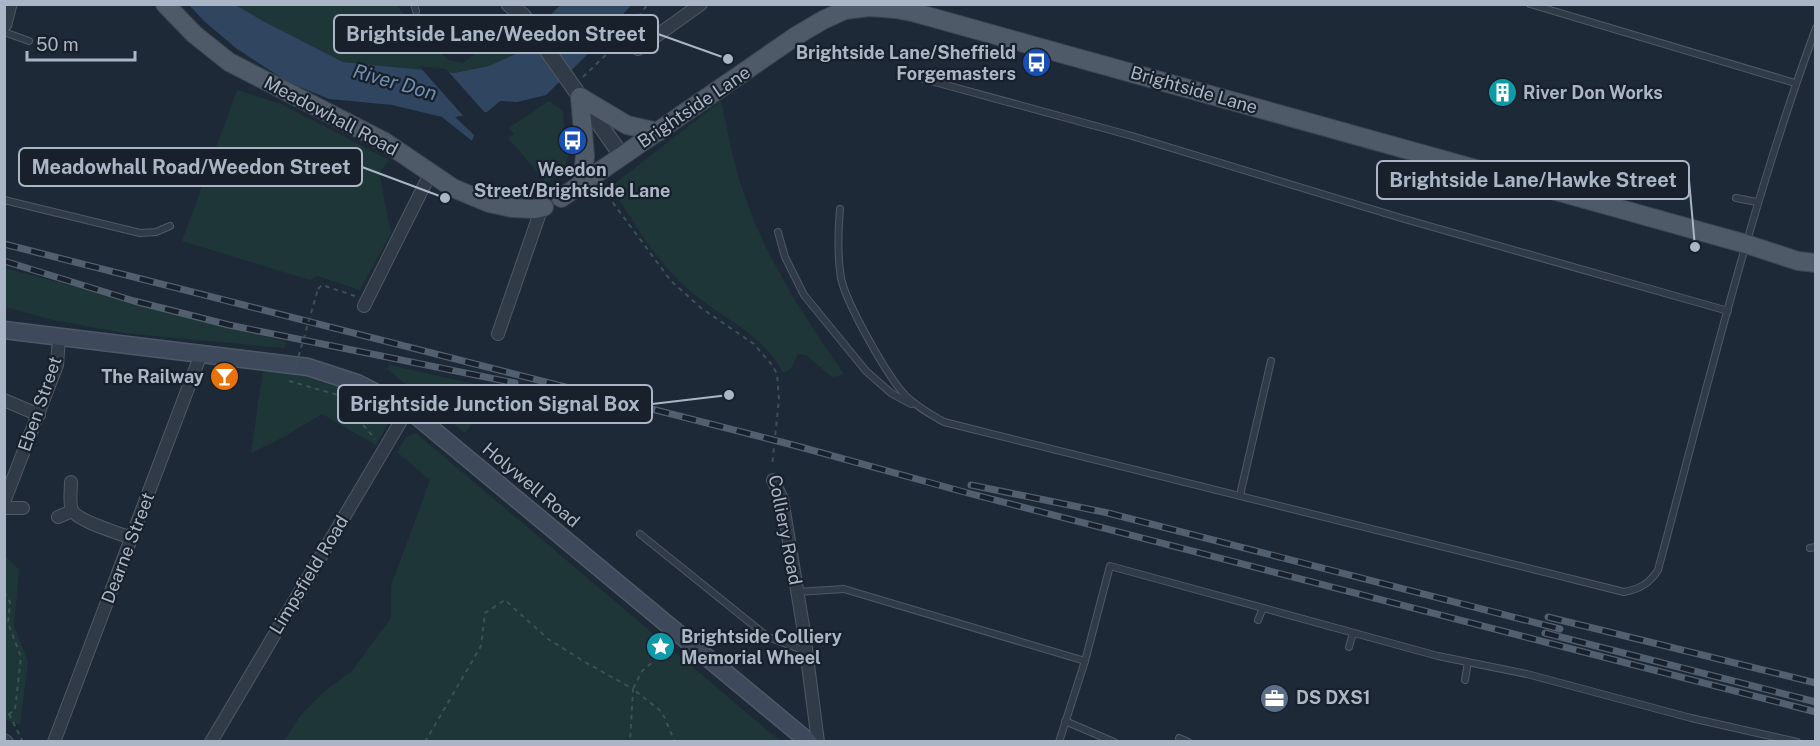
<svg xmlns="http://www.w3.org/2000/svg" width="1820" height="746" font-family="'Public Sans',sans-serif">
  <rect width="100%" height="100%" fill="#1d2937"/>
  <g fill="#1f3638">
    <path d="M236,5h161l10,15 41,40 15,3 45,-34 14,22 -33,15 -35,7 -111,-11 -80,-41z"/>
    <path d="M237,90l44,14 108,56 -10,13 12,60 -31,57 -43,-14 -7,4 -128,-39z"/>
    <path d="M549,101l14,10 2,28h3c2,21 -2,34 -22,43l-38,-44 6,-4 -5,-6z"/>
    <path d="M721,101c7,31 12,63 23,93 22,65 61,124 100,180l-11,4 -27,-23 -8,-1 -7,15 -8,4c-19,-38 -57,-53 -88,-78 -34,-27 -59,-69 -82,-105l1,-6z"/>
    <path d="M4,268l282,74 -2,6 -160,-15 -71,-13 -48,-13z"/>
    <path d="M389,365l108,24 -32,44 -78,-64z"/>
    <path d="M263,371l30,2 38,9 50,19 8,10 1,9 -14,25 -54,-31 -35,21 -36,18z"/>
    <path d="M416,433l364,308h-496l17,-26 25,-25 26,-19 39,-53v-32l39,-106 -33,-28 9,-15z"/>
    <path d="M5,556l14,14 -5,56 14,35 -8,64 -15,-6z"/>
  </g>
  <path fill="#2f4560" d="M189,5h47l27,16 80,41 111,11 35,-7 33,-15 33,-41 6,-5h70l-40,46 -45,44 -29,7 -17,-1 -13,11 -32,5 19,18 -2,6 -30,-24 -50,-12 -63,-6 -41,-17 -51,-33 -33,-28z"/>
  <path fill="#1d2937" d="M419,66l27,3 41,46 -22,3z"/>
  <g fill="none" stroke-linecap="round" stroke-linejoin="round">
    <defs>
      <g id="service">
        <path d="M414,4l2,7"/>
        <path d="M1530,4l265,79"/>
        <path d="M4,32l25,9"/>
        <path d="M913,76l219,60 269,82 327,93"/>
        <path d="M1736,198l21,4"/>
        <path d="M4,200l136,33 16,-1 14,-6"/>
        <path d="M840,209c-2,24 -3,46 1,69 5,25 47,100 65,118 11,11 24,18 38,26l680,170c16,-3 26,-9 34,-22 49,-182 93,-365 158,-542"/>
        <path d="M778,232l7,25 19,38 62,76 25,22 20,11"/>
        <path d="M1240,495l31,-134"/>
        <path d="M640,534l128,103 37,14"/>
        <path d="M1810,548l6,-1"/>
        <path d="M797,592l47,-3 241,72 25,-95 328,90 89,18 164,44 106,24"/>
        <path d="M1258,620l5,-12"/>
        <path d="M1349,647l4,-14"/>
        <path d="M1465,680l3,-18"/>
        <path d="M1065,721l49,21"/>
        <path d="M1179,738l9,4"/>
        <path d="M1059,742l26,-81"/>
      </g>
      <g id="minor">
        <path d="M629,44l9,5 63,-45"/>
        <path d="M364,306l66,-132"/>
        <path d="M498,334l44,-127"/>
        <path d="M4,400l35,15"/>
        <path d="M773,480l9,19 21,127 15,116"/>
        <path d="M71,482c0,8 -2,21 1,28 5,11 47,23 59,28"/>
        <path d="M4,502l53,-137 2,-27"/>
        <path d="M4,508h19"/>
        <path d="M58,517l14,-6"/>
        <path d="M4,740l3,2"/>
        <path d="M54,742l147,-388"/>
        <path d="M211,742l197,-333"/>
      </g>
      <g id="tertiary">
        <path d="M509,4l14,12 99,140"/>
        <path d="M4,24l5,-20"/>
      </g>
      <path id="secondary" d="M4,330l304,37 49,16 51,26 401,333"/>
      <g id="primary">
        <path d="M165,4l29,30 35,28 156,80 68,46 36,15 23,5 23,1 9,-2"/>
        <path d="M580,97l5,59 -3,27"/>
        <path d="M580,97l47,28 31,7"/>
        <path d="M561,198l235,-162 27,-16 22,-10 24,-3 27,2 20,4 830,231 52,17 18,2"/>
      </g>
    </defs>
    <use href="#service" stroke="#4e5966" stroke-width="8"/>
    <use href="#minor" stroke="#4e5966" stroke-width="14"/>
    <use href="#tertiary" stroke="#4e5966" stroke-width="17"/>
    <use href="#secondary" stroke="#4e5966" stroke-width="19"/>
    <use href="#primary" stroke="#3a4451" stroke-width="20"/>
    <g stroke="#3a5253" stroke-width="2" stroke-dasharray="4.5 4.5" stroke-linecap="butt">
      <path d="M627,31l21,-27"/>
      <path d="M583,77l33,-32"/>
      <path d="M602,188l69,93 30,27 53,36 18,21 5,9 2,25 -7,67"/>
      <path d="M318,289l4,-4 33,11"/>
      <path d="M289,381l49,14 37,44"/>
      <path d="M4,592l6,10 -2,21 13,34 -6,53 -6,4 -5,-2"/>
      <path d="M672,646l-30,25 -9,18 29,23 13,30"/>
      <path d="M9,714l14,28"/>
      <path d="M425,742l56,-96 4,-33 20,-13 43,39 37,23 48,27 -3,53"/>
    </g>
    <use href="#service" stroke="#313b47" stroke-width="6"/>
    <use href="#minor" stroke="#313b47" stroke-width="12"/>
    <use href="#tertiary" stroke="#313b47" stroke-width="15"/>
    <use href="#secondary" stroke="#3e4a5b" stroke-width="16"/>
    <use href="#primary" stroke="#4e5a68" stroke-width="18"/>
    <defs>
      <g id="rail">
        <path d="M4,244l789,201 171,47 852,220"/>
        <path d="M4,261l130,40 95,24 286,58"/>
        <path d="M971,485l137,28 452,116"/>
        <path d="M1548,617l268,66"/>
        <path d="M1545,633l271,69"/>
      </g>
    </defs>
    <use href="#rail" stroke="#525f6f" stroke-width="7"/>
    <use href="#rail" stroke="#17202b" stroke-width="4.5" stroke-dasharray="14" stroke-linecap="butt"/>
    <path stroke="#3a5253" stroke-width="2" stroke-dasharray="4.5 4.5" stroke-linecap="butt" d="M296,365l22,-76"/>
  </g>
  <defs>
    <symbol id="bus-disc" viewBox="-11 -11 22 22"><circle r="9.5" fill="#1a4fb4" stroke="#17202b"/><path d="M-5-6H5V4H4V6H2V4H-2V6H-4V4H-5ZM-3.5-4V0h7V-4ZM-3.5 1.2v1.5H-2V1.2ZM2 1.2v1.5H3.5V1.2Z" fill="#fff"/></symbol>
    <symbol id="building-disc" viewBox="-11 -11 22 22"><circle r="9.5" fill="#0f9aa8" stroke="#17202b"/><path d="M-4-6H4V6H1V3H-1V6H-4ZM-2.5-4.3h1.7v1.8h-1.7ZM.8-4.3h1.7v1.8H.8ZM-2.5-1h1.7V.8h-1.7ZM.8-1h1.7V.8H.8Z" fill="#fff"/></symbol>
    <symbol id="bar-disc" viewBox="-11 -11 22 22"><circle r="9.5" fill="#e8710a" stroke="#17202b"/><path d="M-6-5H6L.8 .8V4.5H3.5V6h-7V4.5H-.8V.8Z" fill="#fff"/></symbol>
    <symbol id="sight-disc" viewBox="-11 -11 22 22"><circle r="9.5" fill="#0f9aa8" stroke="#17202b"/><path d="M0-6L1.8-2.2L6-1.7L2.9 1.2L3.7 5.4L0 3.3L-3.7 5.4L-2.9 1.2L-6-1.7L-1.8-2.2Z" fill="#fff"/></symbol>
    <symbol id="office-disc" viewBox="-11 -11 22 22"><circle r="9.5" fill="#5c6f8a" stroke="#17202b"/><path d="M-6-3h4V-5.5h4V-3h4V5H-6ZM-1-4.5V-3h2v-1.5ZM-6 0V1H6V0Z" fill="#fff"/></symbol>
  </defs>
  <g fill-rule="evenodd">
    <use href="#bus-disc" x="1020" y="46" width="33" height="33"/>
    <use href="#building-disc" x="1486" y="76" width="33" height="33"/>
    <use href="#bus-disc" x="556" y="124" width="33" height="33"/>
    <use href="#bar-disc" x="208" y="360" width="33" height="33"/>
    <use href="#sight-disc" x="644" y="630" width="33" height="33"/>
    <use href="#office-disc" x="1258" y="682" width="33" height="33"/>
  </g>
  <g text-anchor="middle" stroke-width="4.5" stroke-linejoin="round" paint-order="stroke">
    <g font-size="18" font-weight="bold" fill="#aab6c5" stroke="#17202b" text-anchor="start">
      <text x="1016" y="59" text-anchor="end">Brightside Lane/Sheffield<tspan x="1016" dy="21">Forgemasters</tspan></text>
      <text x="1523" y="99">River Don Works</text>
      <text x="572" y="176" text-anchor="middle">Weedon<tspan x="572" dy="21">Street/Brightside Lane</tspan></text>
      <text x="204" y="383" text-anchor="end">The Railway</text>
      <text x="681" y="643">Brightside Colliery<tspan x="681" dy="21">Memorial Wheel</tspan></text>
      <text x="1296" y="704">DS DXS1</text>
    </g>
    <g font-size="18" fill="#aab6c5" stroke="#17202b">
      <text transform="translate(1194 90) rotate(16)" y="6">Brightside Lane</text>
      <text transform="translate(694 107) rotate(-34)" y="6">Brightside Lane</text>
      <text transform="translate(331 116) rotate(28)" y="6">Meadowhall Road</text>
      <text transform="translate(40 404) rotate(-71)" y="6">Eben Street</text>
      <text transform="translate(531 485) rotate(40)" y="6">Holywell Road</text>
      <text transform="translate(785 530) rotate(79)" y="6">Colliery Road</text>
      <text transform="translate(128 548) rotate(-69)" y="6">Dearne Street</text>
      <text transform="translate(309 575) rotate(-59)" y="6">Limpsfield Road</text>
    </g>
    <g font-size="20" font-style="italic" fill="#708eb0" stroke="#17202b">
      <text transform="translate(395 82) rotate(16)" y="7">River Don</text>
    </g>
  </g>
  <path fill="none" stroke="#aab6c5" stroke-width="2" d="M728 59L658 34M445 198L362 167M1695 247L1689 180M729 395L652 404"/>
  <g fill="#aab6c5" stroke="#17202b" stroke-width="2">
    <circle cx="728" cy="59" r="6"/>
    <circle cx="445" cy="198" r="6"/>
    <circle cx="1695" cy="247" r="6"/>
    <circle cx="729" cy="395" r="6"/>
  </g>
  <g fill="#17202b" stroke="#aab6c5" stroke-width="2">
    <rect x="334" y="15" width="324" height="38" rx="6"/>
    <rect x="19" y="148" width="343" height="38" rx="6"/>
    <rect x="1377" y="161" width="312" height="38" rx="6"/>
    <rect x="338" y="385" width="314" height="38" rx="6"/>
  </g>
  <g font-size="20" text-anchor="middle" font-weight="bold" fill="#aab6c5">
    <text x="496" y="41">Brightside Lane/Weedon Street</text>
    <text x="191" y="174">Meadowhall Road/Weedon Street</text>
    <text x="1533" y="187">Brightside Lane/Hawke Street</text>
    <text x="495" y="411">Brightside Junction Signal Box</text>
  </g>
  <rect width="1820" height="746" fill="none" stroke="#aab6c5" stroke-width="12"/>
  <path d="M27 51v9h108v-9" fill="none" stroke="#aab6c5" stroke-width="3"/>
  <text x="36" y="51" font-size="18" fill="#aab6c5" stroke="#17202b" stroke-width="4.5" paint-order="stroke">50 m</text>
</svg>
